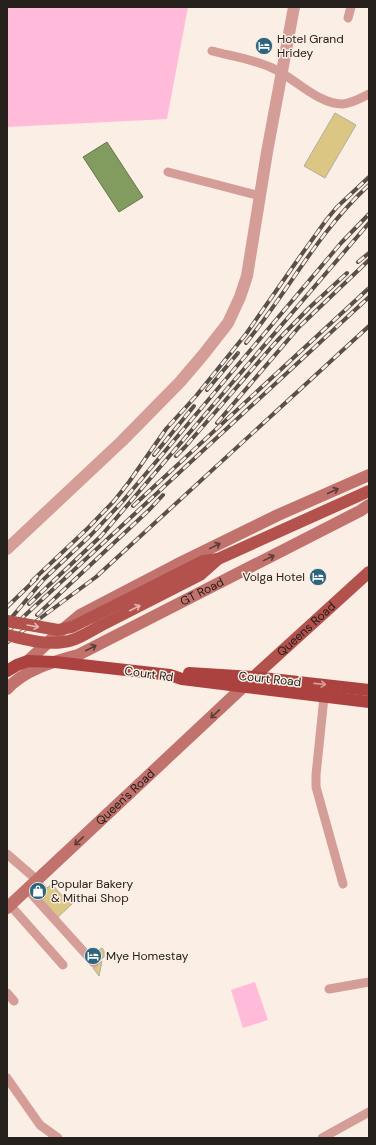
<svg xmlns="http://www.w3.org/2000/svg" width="376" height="1145" font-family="'DM Sans',sans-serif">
  <rect width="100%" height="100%" fill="#fbeee4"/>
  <g fill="#ffbbd9">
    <path d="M7,7h181l-21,112 -160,8z"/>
    <path d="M255,982l13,38 -25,8 -12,-38z"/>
  </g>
  <path fill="#829c60" stroke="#66774c" d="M107,142l36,55 -24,15 -36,-55z"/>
  <g fill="#dbc783" stroke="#b1ada0">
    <path d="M335,113l21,12 -31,53 -21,-12z"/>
    <path d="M42,882l5,6 5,-4 12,14 3,-2 6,7 -16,15 -24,-27z"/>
    <path d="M102,948l2,3v6l-8,6 -5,-7z"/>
    <path d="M102,961l-3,15 -6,-8z"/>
  </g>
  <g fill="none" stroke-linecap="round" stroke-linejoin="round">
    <g stroke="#d49d97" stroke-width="9">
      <path d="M348,18l3,-11"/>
      <path d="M212,51c19,5 40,8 58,16 23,9 48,38 73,37 10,-1 18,-6 26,-10"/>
      <path d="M168,172l92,24"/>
      <path d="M324,697l-8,78v12l27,97"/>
      <path d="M7,854l30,26"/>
      <path d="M27,889l67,74"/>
      <path d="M10,905l53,60"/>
      <path d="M329,989l40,-7"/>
      <path d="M7,993l7,8"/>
      <path d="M7,1078l33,47 18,13"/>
      <path d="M322,1138l47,-26"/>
    </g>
    <path stroke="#d49d97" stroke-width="12" d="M7,549l115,-108 58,-59 23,-27 25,-32 12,-26 7,-21 20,-124 27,-145"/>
    <g stroke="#c2726c" stroke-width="12">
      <path d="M28,661l28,-26 24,-20 96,-50 102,-50 91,-40"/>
      <path id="s1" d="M7,689c18,-20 46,-27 71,-34l282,-144 9,-6"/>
      <path id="s2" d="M7,908l236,-221"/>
    </g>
    <g stroke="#b3524d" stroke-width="12">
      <path d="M124,601l79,-40 15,-2"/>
      <path d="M100,626l100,-51 18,-16 151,-68"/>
      <path id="s3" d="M247,683l122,-111"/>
    </g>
    <g stroke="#ac423f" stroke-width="12">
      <path d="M7,671l10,-6 11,-4 27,1 115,13 12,4 187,23"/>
      <path d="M189,673l64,4 116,13"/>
    </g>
    <defs>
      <g id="rail">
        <path d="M358,262l11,-9"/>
        <path d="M246,343c43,-53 72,-111 123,-158"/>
        <path d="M207,390l31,-37"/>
        <path d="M217,423l82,-96 70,-67"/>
        <path d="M154,455l40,-49"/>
        <path d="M176,456l9,-9 90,-104 34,-35 38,-35"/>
        <path d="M133,506l236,-218"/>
        <path d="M32,581l56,-53 26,-27 15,-19 37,-53 30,-33 50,-62 53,-76 28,-39 10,-12 32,-30"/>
        <path d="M29,604l72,-68 268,-313"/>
        <path d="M7,607l30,-29"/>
        <path d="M37,615l112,-105 14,-15"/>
        <path d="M7,623l37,-44 47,-44 31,-33 219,-259 28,-29"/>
        <path d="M7,632l362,-335"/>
        <path d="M8,642l88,-65 273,-251"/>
      </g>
    </defs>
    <use href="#rail" stroke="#57504b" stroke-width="4"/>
    <use href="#rail" stroke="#fbeee4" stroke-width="2.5" stroke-dasharray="8" stroke-linecap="butt"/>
    <g stroke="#b3524d" stroke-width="12">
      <path d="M7,621l51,9 14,-3 52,-26"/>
      <path d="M7,635c18,4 37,10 56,7 13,-1 26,-10 37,-16"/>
    </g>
  </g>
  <defs><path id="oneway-shaft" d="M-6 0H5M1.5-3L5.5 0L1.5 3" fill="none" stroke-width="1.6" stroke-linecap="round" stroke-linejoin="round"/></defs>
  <g stroke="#5c3d38">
    <use href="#oneway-shaft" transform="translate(333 491) rotate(-24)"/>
    <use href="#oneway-shaft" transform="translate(215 546) rotate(-26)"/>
    <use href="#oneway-shaft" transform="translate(269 558) rotate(-26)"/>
    <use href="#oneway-shaft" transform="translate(91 648) rotate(-27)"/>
    <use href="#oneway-shaft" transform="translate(215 714) rotate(137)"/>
    <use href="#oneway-shaft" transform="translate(79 841) rotate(137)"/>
  </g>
  <g stroke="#e2b7af">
    <use href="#oneway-shaft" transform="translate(135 608) rotate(-27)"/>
    <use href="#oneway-shaft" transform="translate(33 626) rotate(10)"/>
  </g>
  <use stroke="#d7a19a" href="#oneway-shaft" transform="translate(320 684) rotate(6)"/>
  <defs>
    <symbol id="hotel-disc" viewBox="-11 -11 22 22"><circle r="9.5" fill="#2c657f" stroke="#fbeee4"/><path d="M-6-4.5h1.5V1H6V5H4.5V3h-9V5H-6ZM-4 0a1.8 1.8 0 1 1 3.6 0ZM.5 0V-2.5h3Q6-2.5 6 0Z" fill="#fff"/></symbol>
    <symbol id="shop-disc" viewBox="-11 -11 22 22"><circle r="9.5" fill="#2c657f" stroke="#fbeee4"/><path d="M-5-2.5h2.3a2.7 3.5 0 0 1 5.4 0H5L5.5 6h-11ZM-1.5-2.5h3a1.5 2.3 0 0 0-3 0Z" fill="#fff"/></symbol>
  </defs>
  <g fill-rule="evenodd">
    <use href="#hotel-disc" x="254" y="36" width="20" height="20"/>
    <use href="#hotel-disc" x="308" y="567" width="20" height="20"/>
    <use href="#shop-disc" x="28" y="881" width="20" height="20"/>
    <use href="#hotel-disc" x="83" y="946" width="20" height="20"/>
  </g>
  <g text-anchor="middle" stroke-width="3" stroke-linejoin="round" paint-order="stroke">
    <g font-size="12" fill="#25201c" stroke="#fbeee4" text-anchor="start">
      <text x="277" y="43">Hotel Grand<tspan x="277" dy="14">Hridey</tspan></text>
      <text x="305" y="581" text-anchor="end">Volga Hotel</text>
      <text x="51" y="888">Popular Bakery<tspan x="51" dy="14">&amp; Mithai Shop</tspan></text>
      <text x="106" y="960">Mye Homestay</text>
    </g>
    <g font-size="12" fill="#25201c" stroke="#fbeee4">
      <text dy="4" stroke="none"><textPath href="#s1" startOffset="219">GT Road</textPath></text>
      <text dy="4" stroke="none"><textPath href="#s3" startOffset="80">Queens Road</textPath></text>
      <text transform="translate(149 674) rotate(8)" y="4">Court Rd</text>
      <text transform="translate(270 679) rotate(6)" y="4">Court Road</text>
      <text dy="4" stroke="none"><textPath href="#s2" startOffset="162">Queen's Road</textPath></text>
    </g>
  </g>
  <rect width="376" height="1145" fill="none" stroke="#25201c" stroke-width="16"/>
</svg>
